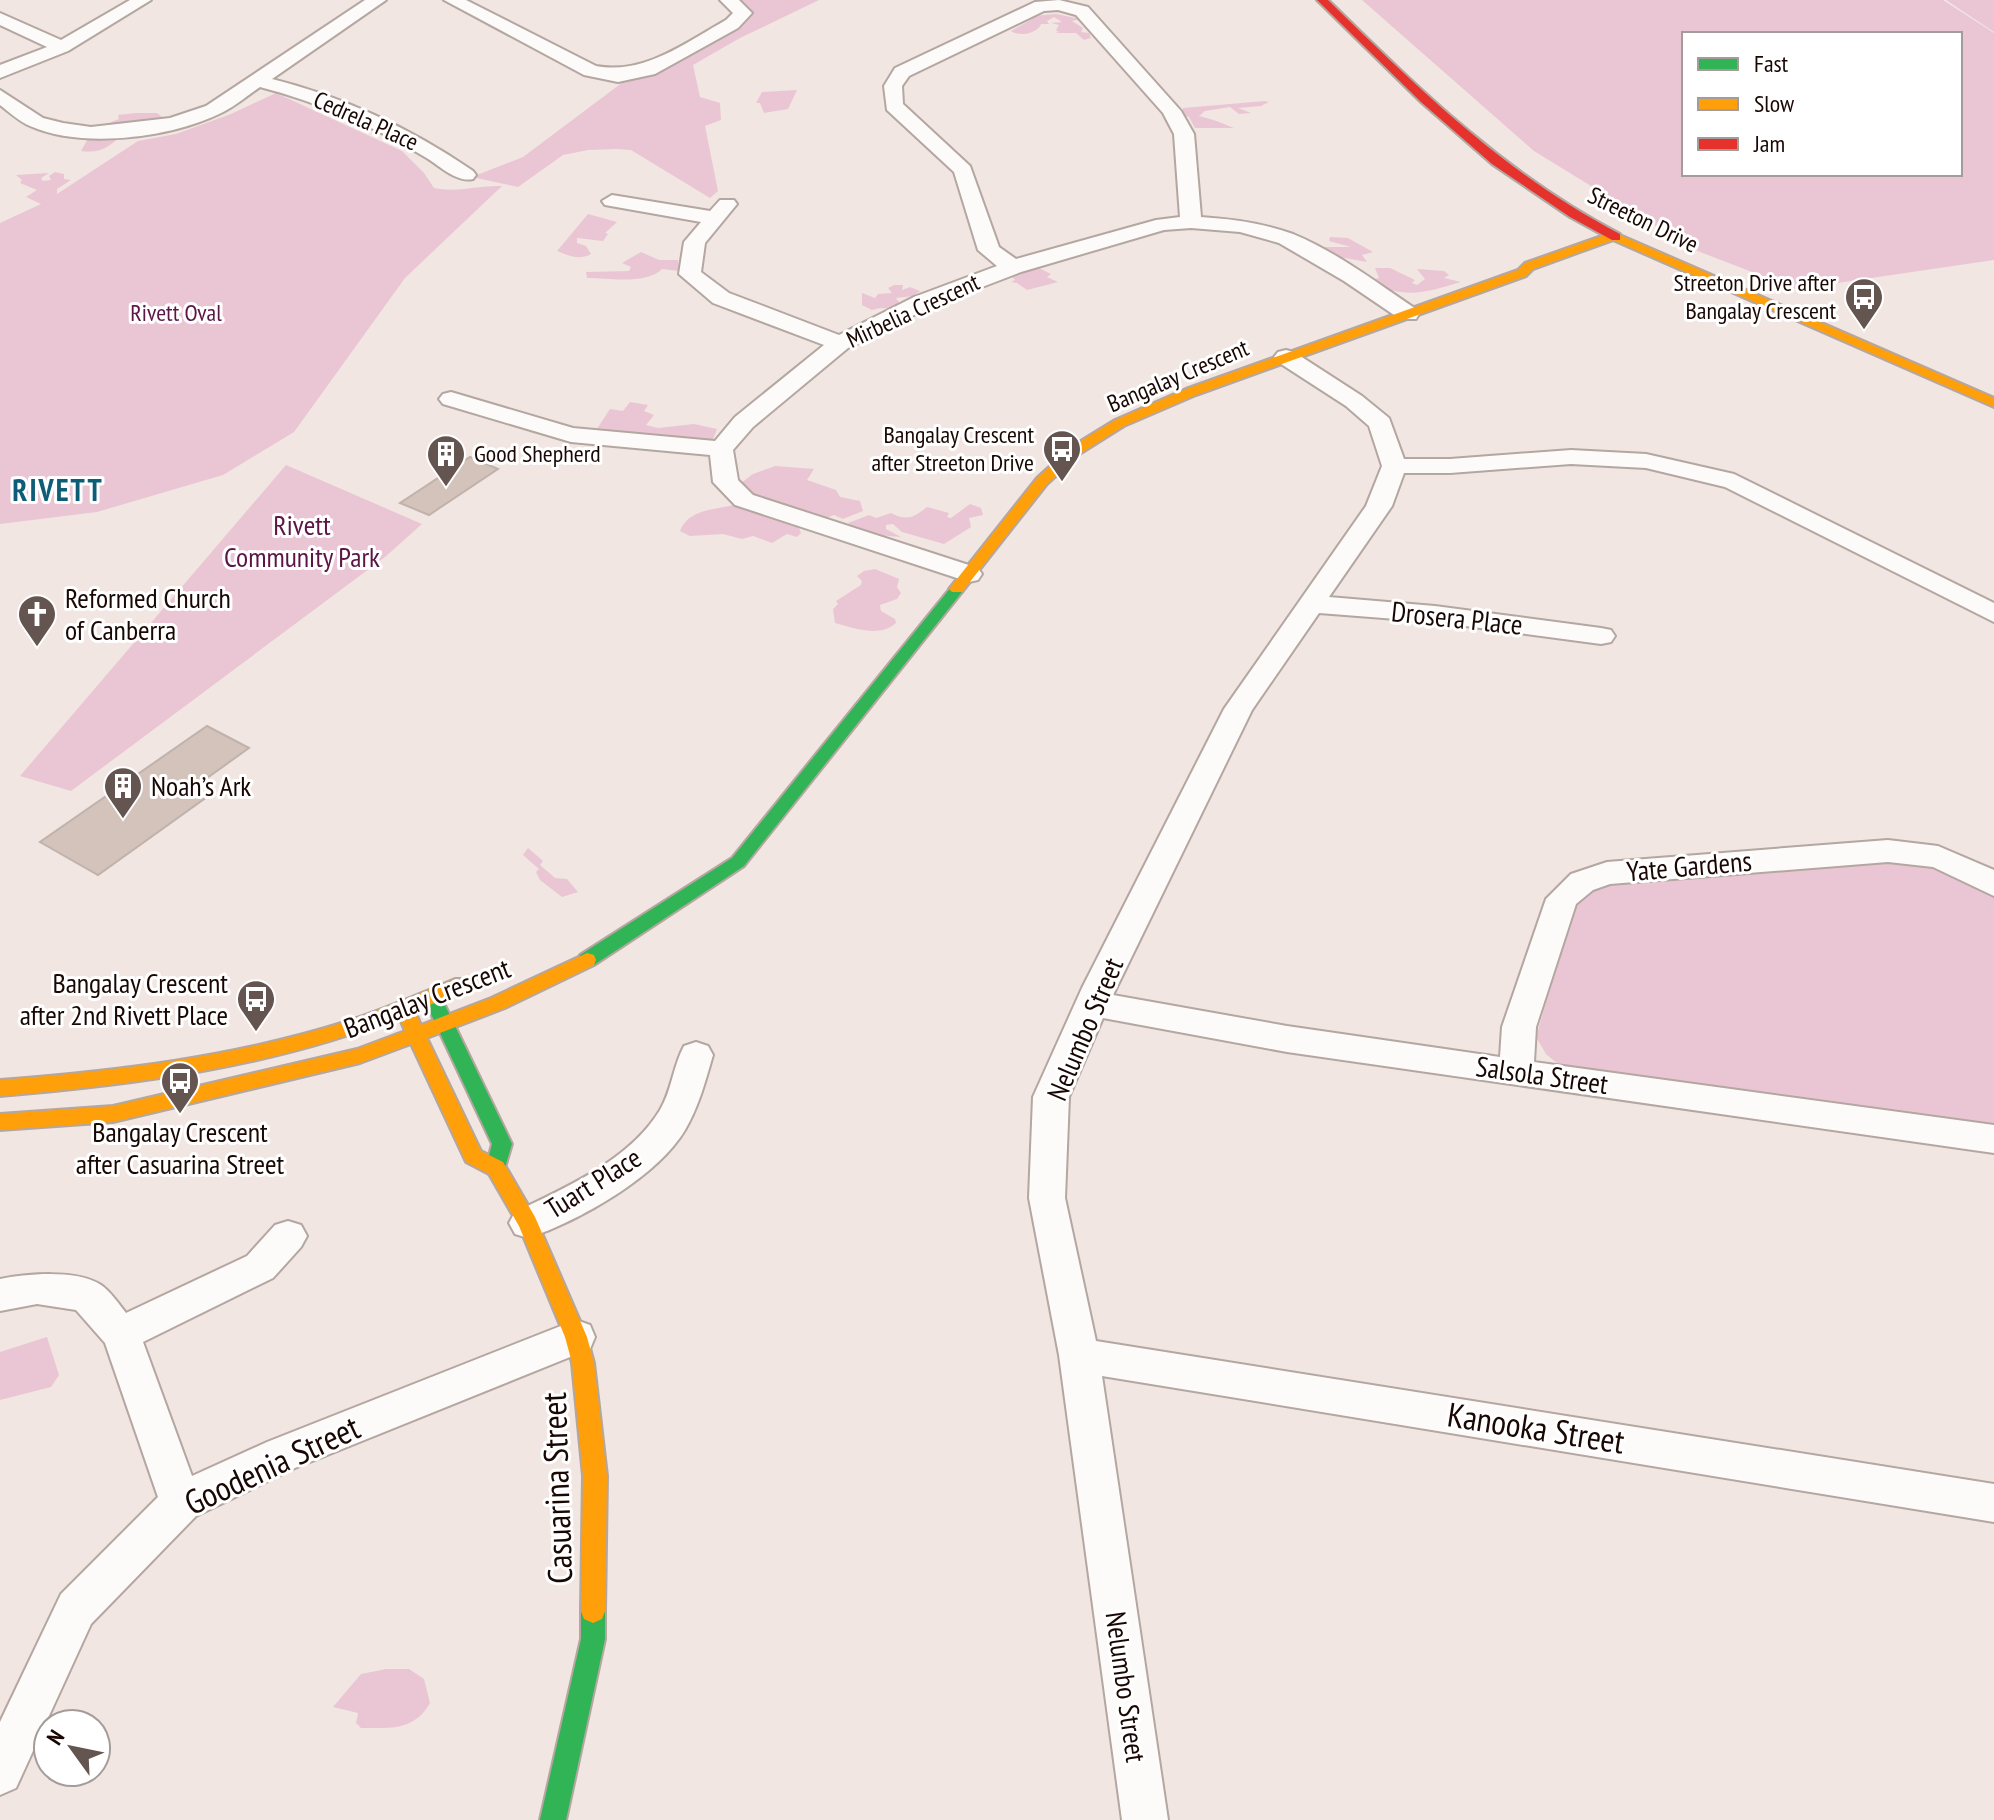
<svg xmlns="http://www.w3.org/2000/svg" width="1994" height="1820" font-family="'PT Sans Narrow',sans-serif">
  <rect width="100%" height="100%" fill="#f1e6e1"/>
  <g fill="#eac6d5" fill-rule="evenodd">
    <path d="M734,0h85l-79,38 -47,27 7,32 20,6 1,17 -16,6 13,65 -8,7 -79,-48 -15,-1 -28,1 -25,5 -45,32 -46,-10 51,-20 104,-78 108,-54z"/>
    <path d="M1362,0h581l51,33v227l-198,29 -101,-39 -161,-99zM1684,34h276v140h-276z"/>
    <path d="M1946,0h48v32z"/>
    <path d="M1056,14l25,5 -9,2 11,7 -2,4 8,1 2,5 -7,2 -8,-7h-21l4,-1 -3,-2 3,-5 -8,-2 11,-1 -8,-5 -7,4 2,3h-8c-2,8 -20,14 -30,7l21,-12 -1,-3z"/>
    <path d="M797,90l-9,19 -24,4 -4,-10h-4l6,-11z"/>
    <path d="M276,93l126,58 22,22 10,15c23,5 44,-3 68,-2l-97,92 -111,154 -71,43 -126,37 -97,12v-301l41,-19 -15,-7 11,-7 -17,-7 2,-3 -6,-5 33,-2 -8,5 2,3 8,-1 -2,-4 6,-4 9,2v5l7,1 -14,9v5l81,-53 38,-7 55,-20z"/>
    <path d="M1265,101l4,1 -8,4 -23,2 13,5 -12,1 -9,-7 -25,4 -6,5c13,3 23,7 35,12h-39l-6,-11 -6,-2v-7z"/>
    <path d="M136,113h21l12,9 -42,6c-14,17 -24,26 -46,23l9,-16 22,-10 -1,-3 8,-3 -1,-4z"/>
    <path d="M588,214l29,8 -12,11 3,1 -5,7 -26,-3v5l9,3 5,8c-13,7 -23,1 -34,-3z"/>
    <path d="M1330,237l18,1 25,14 -11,3 5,7 -22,-4 -6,3 -21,-14h33l-22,-6z"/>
    <path d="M641,252l18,8h19l1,11 -17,-2c-16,16 -53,9 -75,9l-1,-6 43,-1 2,-4 -9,-4z"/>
    <path d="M1039,268l12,6 -4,3 11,5 -31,8 -10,-7 -6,-1 4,-2 -4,-4z"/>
    <path d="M1375,268h15l25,12 -3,3 5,2 8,-6 -8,-10 27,2 5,4 -5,3 17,4c-34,10 -59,19 -89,-2l7,-2z"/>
    <path d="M894,285h9l-1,5 8,-3 10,4 -7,5 -17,2 4,6c-8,7 -18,2 -28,6l-10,-5v-12l13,5 3,-4 14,-1 -4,-5z"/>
    <path d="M630,402l18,3 -4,6 10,4 -8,10 12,3 36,-4 23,5 -4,10 -6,4 -45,-9 -67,-2 15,-23 13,2z"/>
    <path d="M286,465l136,59 -37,33 -314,234 -51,-15z"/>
    <path d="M775,466l39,3 -7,11 29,10 4,7 20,4 3,10 -20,8 -9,-4 -10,4 -31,-6 -10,-8 -26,-3 -16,-19 12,-9z"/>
    <path d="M970,504l11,4 2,7 -14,3 2,9 -27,17 -42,-12 -9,-8 -7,1v4l15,8 -37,-3 -16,-11 21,-8 7,3 15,-5c16,8 22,5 36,-6l22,6 -2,4 4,1z"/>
    <path d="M734,505l65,23 2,5 -4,4 -10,-3 -15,9 -19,-7 -11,3 -19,-5 -33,2 -10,-5c9,-22 33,-21 54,-26z"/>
    <path d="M875,569l24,10 -2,8 4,6 -4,6 -17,6 1,6 14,8 1,4c-16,15 -43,5 -61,0l-2,-14 5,-5 -2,-3 25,-16 1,-4 -5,-5 7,-5z"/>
    <path d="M528,848l15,13 -3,4 15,13 12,1 11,13 -16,5 -22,-17 -4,-8 3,-3 -16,-14z"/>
    <path d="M1913,861l46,14 35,21v232l-436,-64 -12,-10 -10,-17 38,-131 16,-15 33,-10z"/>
    <path d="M47,1337l12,38 -8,12 -51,13v-48z"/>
    <path d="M386,1669h23l15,10 6,24c-16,28 -39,25 -69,25l-5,-5 2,-10 -25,-6 28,-33z"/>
  </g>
  <g fill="#d4c3bb" stroke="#c0b2ac" stroke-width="2">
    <path d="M470,457l28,12 -69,46 -29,-12z"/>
    <path d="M207,726l42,22 -60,43 15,8 -106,76 -58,-33z"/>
  </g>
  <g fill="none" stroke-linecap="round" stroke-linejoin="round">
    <defs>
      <g id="street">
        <path d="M130,0h21l-83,51 -68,27v-13l47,-18 -47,-22v-12l61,27z"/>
        <path d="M365,0h21l-114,79c72,18 140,50 201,92l3,4 -3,4c-17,4 -34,-14 -48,-22 -51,-31 -107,-55 -165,-70 -13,9 -27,21 -41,27 -50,24 -137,35 -189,12 -10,-4 -21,-14 -30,-21v-15l43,28 20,5 28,4 79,-9 36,-12z"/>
        <path d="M444,0h22l130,66c48,9 89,-23 130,-46l7,-7 -13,-13h19l13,13 -14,15 -83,46 -37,8 -34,-7z"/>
        <path d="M1059,0l29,7 93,104 13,23 7,83c31,2 62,6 92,17 44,18 84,49 123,75l3,5 -3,5h-16l-56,-38 -65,-38 -39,-11 -49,-4 -27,2 -143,42 -91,35 -82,41 -95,79 -20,23 5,30 15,15 225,73 4,6 -4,6 -9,2 -234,-77 -22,-23 -3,-27 -139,-13 -128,-38 -4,-5 4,-5 8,-2 122,36 142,13 20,-24 89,-72 -111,-42 -34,-29 5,-32 17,-20 -96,-17 -3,-4 10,-6 98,16 10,-11h14l3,4 -32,39 -4,29 28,21 110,42 75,-38 83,-31 -19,-16 -24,-78 -67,-62 -3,-24 11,-18 140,-66zM1058,10l18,5 87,98 11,21 6,83 -24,3 -140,39 -17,-12 -29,-81 -67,-62 -1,-18 7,-10 135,-65z"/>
        <path d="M1286,350l8,2 68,44 27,22 15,41h46l121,-9 75,4 88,20 260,129v19l-269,-135 -79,-19 -75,-4 -121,9h-46l-12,33 -63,91 106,9 166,22 10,2 4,6 -4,6 -10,2 -166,-22 -116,-9 -67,97 -139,285 174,31 213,31 2,-30 44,-128 25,-25 36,-12 281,-22 50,6 56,24v26l-61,-29 -45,-5 -278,22 -17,6 -17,14 -40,123 -2,35 460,63v28l-707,-101 -184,-34 -34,79 -4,101 31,143 898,143v38l-892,-146 66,444h-46l-63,-465 -30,-157 4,-101 49,-109 142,-279 142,-203 16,-40 -13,-40 -23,-20 -68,-44 -4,-5 4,-5z"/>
        <path d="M696,1042l12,4 5,9c-8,27 -14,51 -28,75 -28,47 -106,91 -157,108l-13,-4 -6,-11 6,-11c50,-24 115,-52 145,-102 12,-20 13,-44 24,-64z"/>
        <path d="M288,1221l13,4 6,11 -6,11 -28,31 -130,64 49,134 75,-34 309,-122 14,5 5,12 -5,12 -295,119 -99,48 -105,108 -75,164 -16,7v-73l61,-128 97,-97 -53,-154 -29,-33 -39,-6 -37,7v-32c26,-5 77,-10 101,6 9,6 18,19 25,28l121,-57 28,-31z"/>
      </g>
      <g id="fast">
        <path d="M957,584l5,2v6l-218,274 -150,99h-14l-2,-5 2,-5 152,-97 220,-272z"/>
        <path d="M433,992l7,2 2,5 70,145 -9,30 -7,2 -7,-2 -3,-6 6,-24 -68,-145 2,-5z"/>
        <path d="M593,1599l9,4 3,8v28l-39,181h-26l41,-181v-28l3,-8z"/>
      </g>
      <g id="slow">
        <path d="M1613,232l381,166v9l-381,-167 -80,29 -7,7 -330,119 -72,31 -43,27 -34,31 -85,108h-10l-3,-3 88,-111 34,-31 44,-27 71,-31 332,-119 7,-7z"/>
        <path d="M587,953l7,2 2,5 -2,5 -89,43 -78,30 54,113 22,11 32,55 52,120 7,26 13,113 -2,135 -3,8 -9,4 -9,-4 -3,-8 2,-135 -11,-113 -7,-26 -46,-111 -30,-52 -23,-12 -55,-118 -51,19 -247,59 -113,8v-16l113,-8 244,-57 48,-18 -6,-14c-126,50 -265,68 -399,79v-16c117,-9 235,-23 348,-59 36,-12 72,-27 107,-42h14l2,5 -2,5 -54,22 6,14 70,-27z"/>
      </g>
      <path id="jam" d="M1317,0h11c92,90 177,174 292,234v6h-8l-42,-23 -78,-53 -71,-62z"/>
    </defs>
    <use href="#street" stroke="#b4a6a0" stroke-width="4"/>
    <use href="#fast" stroke="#b4a6a0" stroke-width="4"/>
    <use href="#slow" stroke="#b4a6a0" stroke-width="4"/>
    <use href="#jam" stroke="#b4a6a0" stroke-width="4"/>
    <use href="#street" fill="#fdfbfa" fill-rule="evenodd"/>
    <use href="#fast" fill="#30b455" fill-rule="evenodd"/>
    <use href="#slow" fill="#ff9f0a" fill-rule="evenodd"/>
    <use href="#jam" fill="#e5322d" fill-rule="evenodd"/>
  </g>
  <defs>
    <symbol id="bus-pin" viewBox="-11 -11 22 30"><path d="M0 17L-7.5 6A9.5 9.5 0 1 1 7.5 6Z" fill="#645551" stroke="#fff"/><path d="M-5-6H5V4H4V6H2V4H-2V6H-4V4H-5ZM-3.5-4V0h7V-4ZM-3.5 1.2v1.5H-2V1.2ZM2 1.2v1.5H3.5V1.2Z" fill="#fff"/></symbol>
    <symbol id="building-pin" viewBox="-11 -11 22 30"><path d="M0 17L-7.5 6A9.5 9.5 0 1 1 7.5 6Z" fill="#645551" stroke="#fff"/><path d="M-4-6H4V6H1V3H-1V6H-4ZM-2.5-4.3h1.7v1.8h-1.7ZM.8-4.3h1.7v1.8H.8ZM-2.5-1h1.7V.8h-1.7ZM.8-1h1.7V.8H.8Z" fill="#fff"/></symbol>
    <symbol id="church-pin" viewBox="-11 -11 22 30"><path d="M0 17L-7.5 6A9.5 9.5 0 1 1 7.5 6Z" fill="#645551" stroke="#fff"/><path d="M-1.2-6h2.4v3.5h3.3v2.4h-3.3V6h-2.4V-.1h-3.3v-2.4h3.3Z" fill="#fff"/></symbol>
  </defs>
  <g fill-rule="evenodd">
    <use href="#bus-pin" x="1842" y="275" width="44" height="60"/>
    <use href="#bus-pin" x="1040" y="427" width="44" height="60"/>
    <use href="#building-pin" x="424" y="432" width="44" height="60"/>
    <use href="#church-pin" x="15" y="592" width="44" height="60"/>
    <use href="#building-pin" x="101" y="764" width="44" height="60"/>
    <use href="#bus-pin" x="234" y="977" width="44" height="60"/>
    <use href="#bus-pin" x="158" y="1059" width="44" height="60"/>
  </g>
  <g text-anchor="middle" stroke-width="6" stroke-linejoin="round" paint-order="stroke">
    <g font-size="24" fill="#180703" stroke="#fff">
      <text transform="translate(366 121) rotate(24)" y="8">Cedrela Place</text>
      <text transform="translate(1643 220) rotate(26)" y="8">Streeton Drive</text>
      <text transform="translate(913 311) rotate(-25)" y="8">Mirbelia Crescent</text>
      <text transform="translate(1178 376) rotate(-23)" y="8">Bangalay Crescent</text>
    </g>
    <g font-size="24" fill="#180703" stroke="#fff" text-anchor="end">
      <text x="1836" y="291">Streeton Drive after<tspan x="1836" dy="28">Bangalay Crescent</tspan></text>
      <text x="1034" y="443">Bangalay Crescent<tspan x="1034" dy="28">after Streeton Drive</tspan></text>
      <text x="474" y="462" text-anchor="start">Good Shepherd</text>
    </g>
    <g font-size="24" fill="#5c1645" stroke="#fff">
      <text x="176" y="321">Rivett Oval</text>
    </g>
    <g font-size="28" fill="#5c1645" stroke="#fff">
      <text x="302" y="535">Rivett<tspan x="302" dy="32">Community Park</tspan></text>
    </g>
    <g font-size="28" fill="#180703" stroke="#fff" text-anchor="start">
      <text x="65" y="608">Reformed Church<tspan x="65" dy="32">of Canberra</tspan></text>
      <text x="151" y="796">Noah’s Ark</text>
      <text x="228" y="993" text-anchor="end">Bangalay Crescent<tspan x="228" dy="32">after 2nd Rivett Place</tspan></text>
      <text x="180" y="1142" text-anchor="middle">Bangalay Crescent<tspan x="180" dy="32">after Casuarina Street</tspan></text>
    </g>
    <g font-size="28" fill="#180703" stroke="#fff">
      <text transform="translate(1457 618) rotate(6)" y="10">Drosera Place</text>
      <text transform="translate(1689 866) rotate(-5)" y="10">Yate Gardens</text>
      <text transform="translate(427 998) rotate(-21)" y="10">Bangalay Crescent</text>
      <text transform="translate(1085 1029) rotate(-67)" y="10">Nelumbo Street</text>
      <text transform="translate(1542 1075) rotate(8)" y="10">Salsola Street</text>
      <text transform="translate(593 1183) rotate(-32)" y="10">Tuart Place</text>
      <text transform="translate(1126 1687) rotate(82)" y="10">Nelumbo Street</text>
    </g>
    <g font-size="30" font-weight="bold" letter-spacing="2" fill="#0c5d75" stroke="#fff">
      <text x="58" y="501">RIVETT</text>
    </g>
    <g font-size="34" fill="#180703" stroke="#fff">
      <text transform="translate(1536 1428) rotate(9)" y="12">Kanooka Street</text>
      <text transform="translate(272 1465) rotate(-25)" y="12">Goodenia Street</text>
      <text transform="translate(557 1488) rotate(-92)" y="12">Casuarina Street</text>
    </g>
  </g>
  <rect x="1682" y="32" width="280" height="144" fill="#ffffff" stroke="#a39c9a" stroke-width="2"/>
  <rect x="1698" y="58" width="40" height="12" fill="#30b455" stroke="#a39c9a" stroke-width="2"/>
  <text x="1754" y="72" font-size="24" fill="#180703">Fast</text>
  <rect x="1698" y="98" width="40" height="12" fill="#ff9f0a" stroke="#a39c9a" stroke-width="2"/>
  <text x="1754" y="112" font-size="24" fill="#180703">Slow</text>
  <rect x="1698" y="138" width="40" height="12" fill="#e5322d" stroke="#a39c9a" stroke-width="2"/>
  <text x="1754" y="152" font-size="24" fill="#180703">Jam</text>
  <g transform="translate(72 1748) rotate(303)"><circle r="38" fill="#ffffff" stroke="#a39c9a" stroke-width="2"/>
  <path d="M0-6L14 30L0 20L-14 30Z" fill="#645551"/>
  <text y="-12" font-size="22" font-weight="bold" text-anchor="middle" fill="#180703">N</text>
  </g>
</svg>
